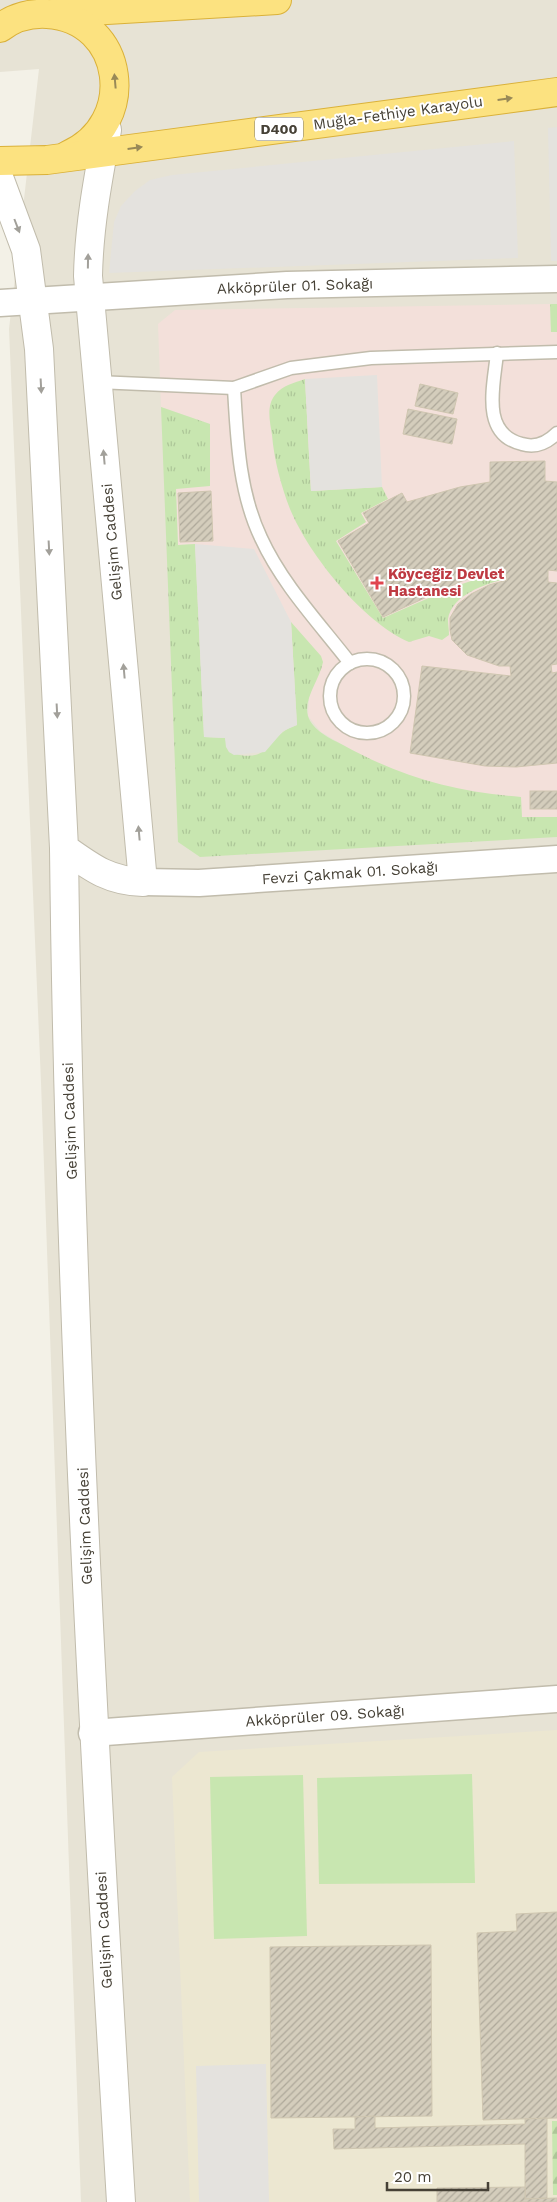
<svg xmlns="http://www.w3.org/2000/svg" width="557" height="2202" font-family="'Work Sans',sans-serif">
  <defs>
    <pattern id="grass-tufts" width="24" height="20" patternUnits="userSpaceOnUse" patternTransform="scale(1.25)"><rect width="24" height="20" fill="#c8e6b0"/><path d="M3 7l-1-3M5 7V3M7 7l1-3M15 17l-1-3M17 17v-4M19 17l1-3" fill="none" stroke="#adc698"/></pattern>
    <pattern id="forest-firs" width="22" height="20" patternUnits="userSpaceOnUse" patternTransform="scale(1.25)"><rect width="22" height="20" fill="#c8e6b0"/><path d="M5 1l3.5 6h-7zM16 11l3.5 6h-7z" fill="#adc698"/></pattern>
    <pattern id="building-hatch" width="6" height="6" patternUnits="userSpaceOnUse" patternTransform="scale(1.25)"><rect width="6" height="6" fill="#d4cdbc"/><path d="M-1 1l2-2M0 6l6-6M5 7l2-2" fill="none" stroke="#aea89a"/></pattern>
  </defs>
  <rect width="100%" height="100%" fill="#f3f1e7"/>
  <path fill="#e7e3d5" d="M0,0h557v2202h-476l-40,-1120 -32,-753 30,-260 -39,3z"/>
  <path fill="#ece7d1" d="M557,1730v472h-367l-18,-425 27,-25z"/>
  <path fill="#f3e0da" d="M550,304l1,28h6v485h-35l-29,-22 -27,-3 -65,-18 -36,-16 -44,-26 -13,-16 1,-16 -115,-156 -16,1 -2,-57 34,-64 -49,-17 -3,-83 17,-14z"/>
  <g fill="url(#grass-tufts)">
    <path d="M550,304h7v28h-6z"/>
    <path d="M305,379l6,112 71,-4 6,12 -27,14 5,9 -30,19 47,77 73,-32 48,-16 1,9c-20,5 -53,16 -57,40 0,5 1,11 1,16l-7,5 -13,-4 -20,6c-46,-20 -100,-87 -119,-133 -9,-23 -16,-50 -18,-74 -2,-13 -6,-29 3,-40 8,-10 19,-12 30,-16z"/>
    <path d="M161,407l49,17v62l-34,3 2,56 17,-1 9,193 21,1 4,14c44,15 37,-18 68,-27l-6,-103 30,34 2,6c-3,17 -20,37 -15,54 4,14 23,23 35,29 58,32 112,47 178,52l1,20h35v20l-357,20 -22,-15z"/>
  </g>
  <path fill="url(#forest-firs)" d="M552,2121h5v74h-4z"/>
  <g fill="#c8e6b0">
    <path d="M472,1774l3,109 -156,1 -2,-106z"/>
    <path d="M303,1775l4,161 -93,3 -4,-162z"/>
  </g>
  <g fill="#e4e2de">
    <path d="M557,127v134h-6l-3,-133z"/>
    <path d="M514,141l4,117 -409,15 5,-51 7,-16 14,-15 15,-11 22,-5z"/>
    <path d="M377,375l5,112 -71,4 -6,-112z"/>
    <path d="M195,544l59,5 37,73 6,103 -14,6 -18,21 -31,3 -5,-3 -3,-5 -1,-9 -21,-1z"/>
    <path d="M266,2064l3,138h-70l-3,-136z"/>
  </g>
  <g fill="url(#building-hatch)" stroke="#cfc6b0">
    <path d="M420,384l38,9 -5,21 -38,-8z"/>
    <path d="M408,409l49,10 -5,25 -49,-10z"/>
    <path d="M545,461v20l12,1v89l-9,-1v12l9,1v81l-6,1 1,8 5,-1v91l-41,4 -31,-1 -75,-13 12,-87 89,10 -1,-10h-11l-32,-11 -15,-15 -2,-10v-12l8,-14 13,-10 18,-9 18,-5 -2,-12 -43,13 -79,36 -45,-76 31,-18 -6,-10 39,-20 5,9 53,-15 30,-5v-20z"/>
    <path d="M211,491l2,50 -33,1 -2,-49z"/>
    <rect x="530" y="791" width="27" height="18"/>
    <path d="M557,1912v206l-74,2 -6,-187 40,-2 -1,-17z"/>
    <path d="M431,1945l1,171 -161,2 -1,-171z"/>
    <path d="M375,2116v12l150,-4v-5l22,-1v80l-22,1v-55l-191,5 -1,-20h22v-12z"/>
    <path d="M525,2187v12l32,-1v4h-120v-14z"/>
  </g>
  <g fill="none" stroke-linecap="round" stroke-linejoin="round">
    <defs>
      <g id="service">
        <path d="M497,353c-3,32 -17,81 25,91 13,4 25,-1 35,-11"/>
        <path d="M97,382l137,6 57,-20 80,-10 186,-6"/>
        <path d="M234,388c3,51 5,104 27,150 21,46 58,85 89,125"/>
        <circle cx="367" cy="696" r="37"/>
      </g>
      <g id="minor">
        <path d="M0,303l287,-18 270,-6"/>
        <path d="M143,882l56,1 358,-24"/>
        <path d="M92,1733l465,-34"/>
      </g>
      <g id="tertiary">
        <path d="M0,180l26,70 13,99 25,499c28,20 45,33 79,34l-55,-606c1,-50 10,-97 19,-146"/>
        <path d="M64,848c5,452 30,903 57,1354"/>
      </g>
      <g id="trunk">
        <path d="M56,13l221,-13"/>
        <path d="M0,28c13,-10 30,-15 47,-14 79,5 92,110 21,141"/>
        <path d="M0,161l47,-1 510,-68"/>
      </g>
    </defs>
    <use href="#service" stroke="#c1bcac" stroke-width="15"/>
    <use href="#minor" stroke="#c1bcac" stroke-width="29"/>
    <use href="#tertiary" stroke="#c1bcac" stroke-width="30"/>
    <use href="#trunk" stroke="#dab139" stroke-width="30"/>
    <use href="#service" stroke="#fff" stroke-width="12"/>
    <use href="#minor" stroke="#fff" stroke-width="26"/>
    <use href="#tertiary" stroke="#fff" stroke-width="28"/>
    <use href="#trunk" stroke="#fce280" stroke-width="28"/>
  </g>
  <defs><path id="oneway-solid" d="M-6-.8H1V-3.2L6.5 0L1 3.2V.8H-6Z" transform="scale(1.25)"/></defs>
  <g fill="#988957">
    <use href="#oneway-solid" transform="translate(115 81) rotate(-95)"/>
    <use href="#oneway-solid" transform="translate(505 99) rotate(-8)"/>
    <use href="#oneway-solid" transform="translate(135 148) rotate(-8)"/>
  </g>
  <g fill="#a2a09a">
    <use href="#oneway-solid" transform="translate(17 226) rotate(69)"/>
    <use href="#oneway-solid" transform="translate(88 261) rotate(-89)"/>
    <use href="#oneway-solid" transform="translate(41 386) rotate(87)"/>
    <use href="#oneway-solid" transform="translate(104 457) rotate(-95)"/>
    <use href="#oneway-solid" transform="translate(49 548) rotate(87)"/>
    <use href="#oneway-solid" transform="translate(124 671) rotate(-95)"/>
    <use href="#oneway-solid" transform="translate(57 711) rotate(87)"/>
    <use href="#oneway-solid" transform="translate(139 833) rotate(-95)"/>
  </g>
  <path fill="#e0444e" stroke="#fff" stroke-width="2" d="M374.5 575.5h5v5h5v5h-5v5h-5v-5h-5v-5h5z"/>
  <g text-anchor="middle" stroke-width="4" stroke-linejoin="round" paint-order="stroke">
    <rect fill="#fff" stroke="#7e7a72" stroke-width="1" x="255" y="117.5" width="48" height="23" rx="4"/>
    <g font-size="14" font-weight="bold" fill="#464136">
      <text x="279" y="134">D400</text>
    </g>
    <g font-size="15" fill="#464136" stroke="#fff">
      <text transform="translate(398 113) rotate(-8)" y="5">Muğla-Fethiye Karayolu</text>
      <text transform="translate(295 286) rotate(-2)" y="5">Akköprüler 01. Sokağı</text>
      <text transform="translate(112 542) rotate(-95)" y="5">Gelişim Caddesi</text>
      <text transform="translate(350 873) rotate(-4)" y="5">Fevzi Çakmak 01. Sokağı</text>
      <text transform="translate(70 1121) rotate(-92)" y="5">Gelişim Caddesi</text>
      <text transform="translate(85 1526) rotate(-92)" y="5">Gelişim Caddesi</text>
      <text transform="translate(325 1716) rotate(-4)" y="5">Akköprüler 09. Sokağı</text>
      <text transform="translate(104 1930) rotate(-93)" y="5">Gelişim Caddesi</text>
    </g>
    <g font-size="15" font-weight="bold" fill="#be3a42" stroke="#fff" text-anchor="start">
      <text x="388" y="579">Köyceğiz Devlet<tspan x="388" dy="17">Hastanesi</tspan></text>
    </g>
  </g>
  <path d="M387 2182v8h101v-8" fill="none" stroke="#464136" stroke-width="2.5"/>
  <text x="394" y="2182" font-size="15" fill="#464136" stroke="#ffffff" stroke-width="4" paint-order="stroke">20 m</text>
</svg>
